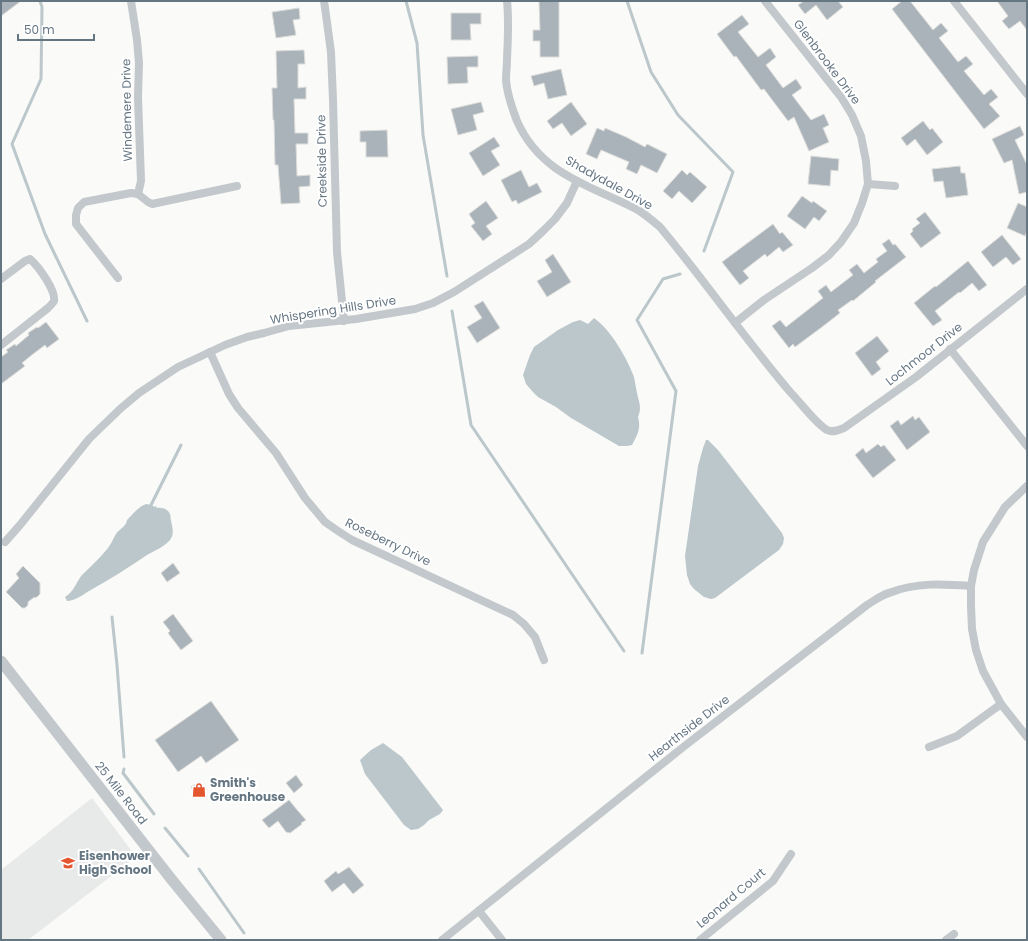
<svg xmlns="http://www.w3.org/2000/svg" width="1028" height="941" font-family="Poppins,sans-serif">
  <rect width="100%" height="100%" fill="#fafaf8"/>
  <path fill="#e8e9e9" d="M92,798l44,59 -108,83h-27v-70z"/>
  <g fill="#bbc7cb">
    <path d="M594,318c17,12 33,40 40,59 1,5 2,11 3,16 2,10 5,14 1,24 3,11 0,17 -6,28l-5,1h-8l-48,-28 -15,-11 -18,-10 -5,-5 -7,-8 -3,-9 7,-20 4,-8 24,-17 15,-8 7,-2 8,4z"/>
    <path d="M706,440h2l10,10 44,57 20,26 2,5 -1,6 -4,6 -64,48 -4,1 -7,-2 -10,-8 -4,-5 -3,-9 -2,-19 13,-90 5,-18z"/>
    <path d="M146,504l5,1 4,2 1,-1 1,2c5,-1 11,1 13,6 1,2 0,4 1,6 1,7 4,13 -1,20 -6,7 -16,11 -23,15 -19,13 -38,25 -58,36 -6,4 -15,10 -22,10l-2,-4c1,-1 3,-2 5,-4 5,-5 7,-12 12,-18 9,-9 18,-17 26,-27 3,-4 5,-9 8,-14 3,-5 10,-7 11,-14 6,-6 11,-13 19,-16z"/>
    <path d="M383,743l19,14 41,53 -3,4 -11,6 -5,5 -6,4 -7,1 -7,-5 -39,-51 -5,-14 11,-10z"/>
  </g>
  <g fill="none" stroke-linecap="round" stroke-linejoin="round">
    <g stroke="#bbc7cb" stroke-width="3">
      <path d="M40,1l2,6 -1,72 -29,65 33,90 42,87"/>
      <path d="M406,1l11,42 6,92 24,141"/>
      <path d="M627,1l24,71 27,43 55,57 -29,79"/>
      <path d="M452,311l19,114 153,226"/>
      <path d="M151,508v-3l30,-60"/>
      <path d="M112,617l5,48 7,92"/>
      <path d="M642,653l34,-262 -39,-71 26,-41 17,-5"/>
      <path d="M124,769l-1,4 31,41"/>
      <path d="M165,828l23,28"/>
      <path d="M199,869l45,64"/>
    </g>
  </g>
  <g fill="#aab3b9" stroke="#dcdcda">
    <path d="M1,1h20l-20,15z"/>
    <path d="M539,1h20v56h-19v-16h-7v-11h7z"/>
    <path d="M804,1h34l5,6 -16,13 -11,-15 -11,9 -7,-9z"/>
    <path d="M902,1h8l23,29 8,-7 7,8 -9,7 19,24 8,-6 7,8 -9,7 20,24 7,-6 7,8 -9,7 11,12 -16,13 -92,-120z"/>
    <path d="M997,1h30v29l-7,-9 -11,8 -7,-8 6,-5z"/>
    <path d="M299,8l1,11 -7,1 3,15 -20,3 -4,-26z"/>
    <path d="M451,13h30v11h-11l1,16h-20z"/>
    <path d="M742,15l7,9 -11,8 20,25 12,-9 6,9 -10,8 17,23 13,-9 6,9 -10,7 19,25 13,-6 5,11 -6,3 6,14 -20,9 -15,-34 -6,4 -24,-32 -3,1 -25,-34 -2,1 -17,-23z"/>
    <path d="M304,50l1,14h-7v24l8,-1v12h-12l1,34h13v11h-12l1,32 13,-1v11l-11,1 1,16 -19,1 -3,-39h-3l-1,-45h-1l-1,-32h5l-1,-37z"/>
    <path d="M478,56v11h-11l1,16 -20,1 -1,-27z"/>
    <path d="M561,69l6,26 -19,4 -4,-16 -10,3 -3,-10z"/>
    <path d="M481,102l3,10 -11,3 4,15 -19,5 -7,-26z"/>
    <path d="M571,102l16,22 -16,12 -9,-13 -9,6 -6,-8z"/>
    <path d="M923,121l7,9 2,-2 11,14 -16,13 -12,-16 -8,7 -6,-8z"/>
    <path d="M1020,126l4,9 -9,5 12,25v27l-8,2 -7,-34 -8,3 -12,-24z"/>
    <path d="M597,128l7,3 1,-3 21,9 19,10 2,-3 20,10 -10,19 -16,-8 -4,9 -11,-5 3,-7 -28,-12 -4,9 -11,-5z"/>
    <path d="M387,130l1,27h-22v-15h-6v-11z"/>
    <path d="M494,137l6,9 -9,5 9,14 -17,11 -14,-23z"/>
    <path d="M811,156l28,3 -1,12 -7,-1 -1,16 -22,-2z"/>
    <path d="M960,166l1,7h4l3,22 -22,3 -3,-17 -9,1 -2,-13z"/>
    <path d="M521,170l8,17 8,-4 5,9 -24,12 -2,-4 -4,2 -11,-22z"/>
    <path d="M682,170l5,5 3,-3 17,15 -15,16 -13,-12 -7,8 -9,-8z"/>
    <path d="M802,196l10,7 1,-2 14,10 -8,10 -5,-4 -9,12 -18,-13z"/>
    <path d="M486,201l12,17 -12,8 6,8 -9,7 -12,-15 4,-3 -6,-9z"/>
    <path d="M1018,203l9,4v24l-2,5 -18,-8z"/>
    <path d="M925,212l16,21 -20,15 -11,-14 3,-3 -1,-2 8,-6 -4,-4z"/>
    <path d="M773,224l7,10 2,-2 11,13 -10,7 -4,-5 -12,10 -2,-3 -22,17 6,7 -9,7 -18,-23z"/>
    <path d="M1002,235l19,24 -8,6 -7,-8 -13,10 -12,-15z"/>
    <path d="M889,239l4,6 2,-1 11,13 -31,24 1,1 -23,19 -1,-1 -14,10 2,3 -18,14 -27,20 -2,-3 -4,4 -17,-22 8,-6 6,7 14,-11 23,-18 -5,-7 8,-6 5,7 22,-17 -4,-5 8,-6 7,9 14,-11 -2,-3 11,-8 -5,-7z"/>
    <path d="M553,254l18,28 -24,15 -10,-16 15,-9 -7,-12z"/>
    <path d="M968,261l19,24 -8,6 -7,-8 -12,10 -1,-1 -24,19 7,9 -9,6 -19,-23 21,-17 1,1z"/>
    <path d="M483,301l17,27 -23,15 -10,-16 15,-9 -8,-12z"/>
    <path d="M46,322l13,17 -12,9 -2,-3 -12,9 -11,9 3,3 -24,18v-27l7,-5 -2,-2 9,-6 1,2 13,-11 -1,-2 9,-6 1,1z"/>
    <path d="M877,336l12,15 -13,11 5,7 -9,7 -17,-23z"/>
    <path d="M913,416l2,4 4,-3 11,15 -23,18 -17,-24 8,-6 3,5z"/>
    <path d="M878,444l3,3 3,-2 12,15 -23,18 -18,-23 8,-7 3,5z"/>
    <path d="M173,563l7,10 -13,9 -6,-9z"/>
    <path d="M23,566l17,17v11l-3,3 -4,1 -5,4v3l-3,3h-3l-16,-16 13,-14 -3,-4z"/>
    <path d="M173,614l20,27 -12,9 -13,-17 2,-2 -7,-9z"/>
    <path d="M211,701l28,39 -33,23 -5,-7 -23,16 -23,-32z"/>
    <path d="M296,775l7,10 -9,8 -8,-10z"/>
    <path d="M198,783l8,11 -6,4 -9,-11z"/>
    <path d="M289,800l9,11 8,9 -5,3 1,1 -12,9 -4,-1 -8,-11 -9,7 -7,-8z"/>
    <path d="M349,867l15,18 -11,9 -9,-11 -12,9 -8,-11 12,-10 2,3z"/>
  </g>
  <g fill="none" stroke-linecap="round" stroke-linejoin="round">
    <g stroke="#c3c8cc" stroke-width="8">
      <path d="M131,1l6,39 2,23 -1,34 3,84 -3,13"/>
      <path d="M324,1l2,14 5,37 2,48 4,152 7,69"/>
      <path d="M507,1c2,19 1,38 0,58 0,7 -1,14 -1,21 1,14 6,28 11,41 24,54 73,64 121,89 8,5 15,11 22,17 45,54 85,112 131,166 10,10 24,30 36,37 6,3 12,0 17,-2l72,-51 111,-88"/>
      <path d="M954,1l73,93"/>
      <path d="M868,184l27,2"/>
      <path d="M118,278l-42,-54v-9l2,-7 6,-6 47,-9 7,1 10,8 4,2 85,-18"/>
      <path d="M1,279l24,-18 5,-2c8,7 26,31 24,42 -1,2 -4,5 -6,7l-47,37"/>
      <path d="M735,323l29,-23 48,-32 17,-13 12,-13 13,-19 8,-20 6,-19 -2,-23 -5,-25 -9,-21 -11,-18 -76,-96"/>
      <path d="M950,349l77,97"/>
      <path d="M210,352l19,42 9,14 38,45 29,45 20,24 13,9 14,9 161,75 11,9 11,13 9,23"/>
      <path d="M1027,486l-22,21 -22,35 -9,28 -3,16v20l1,23 4,21 7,21 18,33 26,33"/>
      <path d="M5,542l15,-17 69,-86 31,-30 19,-16 39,-26 47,-22 22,-8 17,-4 25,-7 67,-7 59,-10 18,-6 21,-11 75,-48 14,-13 12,-12 12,-16 10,-22"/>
      <path d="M929,747l28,-11 44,-32"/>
      <path d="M479,911l23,29"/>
      <path d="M442,940l240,-192 185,-143c7,-4 14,-10 22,-12 27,-11 55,-9 82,-7"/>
      <path d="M700,940l73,-59 18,-27"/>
      <path d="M946,940l8,-6"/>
    </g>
    <path stroke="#c3c8cc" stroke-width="11" d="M1,661l171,219 49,60"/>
  </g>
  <defs>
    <symbol id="shop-bare" viewBox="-9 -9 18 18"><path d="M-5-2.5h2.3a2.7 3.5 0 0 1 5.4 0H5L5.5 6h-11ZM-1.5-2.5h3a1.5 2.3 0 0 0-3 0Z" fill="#e4572e" stroke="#fff" stroke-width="2.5" paint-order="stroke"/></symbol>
    <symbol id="school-bare" viewBox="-9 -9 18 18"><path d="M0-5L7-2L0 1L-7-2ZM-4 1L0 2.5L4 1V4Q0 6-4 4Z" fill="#e4572e" stroke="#fff" stroke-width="2.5" paint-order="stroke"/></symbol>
  </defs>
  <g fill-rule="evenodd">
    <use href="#shop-bare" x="189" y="780" width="20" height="20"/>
    <use href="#school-bare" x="58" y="853" width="20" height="20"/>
  </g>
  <g text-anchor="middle" stroke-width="4" stroke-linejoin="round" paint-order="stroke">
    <g font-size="12" fill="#657683" stroke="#fff">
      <text transform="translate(827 62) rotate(53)" y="4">Glenbrooke Drive</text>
      <text transform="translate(127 110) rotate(-91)" y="4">Windemere Drive</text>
      <text transform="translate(322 161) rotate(-91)" y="4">Creekside Drive</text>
      <text transform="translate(609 183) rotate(29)" y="4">Shadydale Drive</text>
      <text transform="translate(333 310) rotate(-9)" y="4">Whispering Hills Drive</text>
      <text transform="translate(924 354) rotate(-38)" y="4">Lochmoor Drive</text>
      <text transform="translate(388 542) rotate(26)" y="4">Roseberry Drive</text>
      <text transform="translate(689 728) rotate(-38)" y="4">Hearthside Drive</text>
      <text transform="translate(121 793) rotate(52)" y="4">25 Mile Road</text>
      <text transform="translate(731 898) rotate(-40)" y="4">Leonard Court</text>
    </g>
    <g font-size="12" font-weight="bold" fill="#657683" stroke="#fff" text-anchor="start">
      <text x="210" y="787">Smith's<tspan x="210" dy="14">Greenhouse</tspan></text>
      <text x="79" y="860">Eisenhower<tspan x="79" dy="14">High School</tspan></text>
    </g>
  </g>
  <rect width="1028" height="941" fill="none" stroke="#657683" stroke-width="4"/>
  <path d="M18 34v6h76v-6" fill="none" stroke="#657683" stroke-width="2"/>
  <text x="24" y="34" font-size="12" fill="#657683" stroke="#ffffff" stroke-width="3" paint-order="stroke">50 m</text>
</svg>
